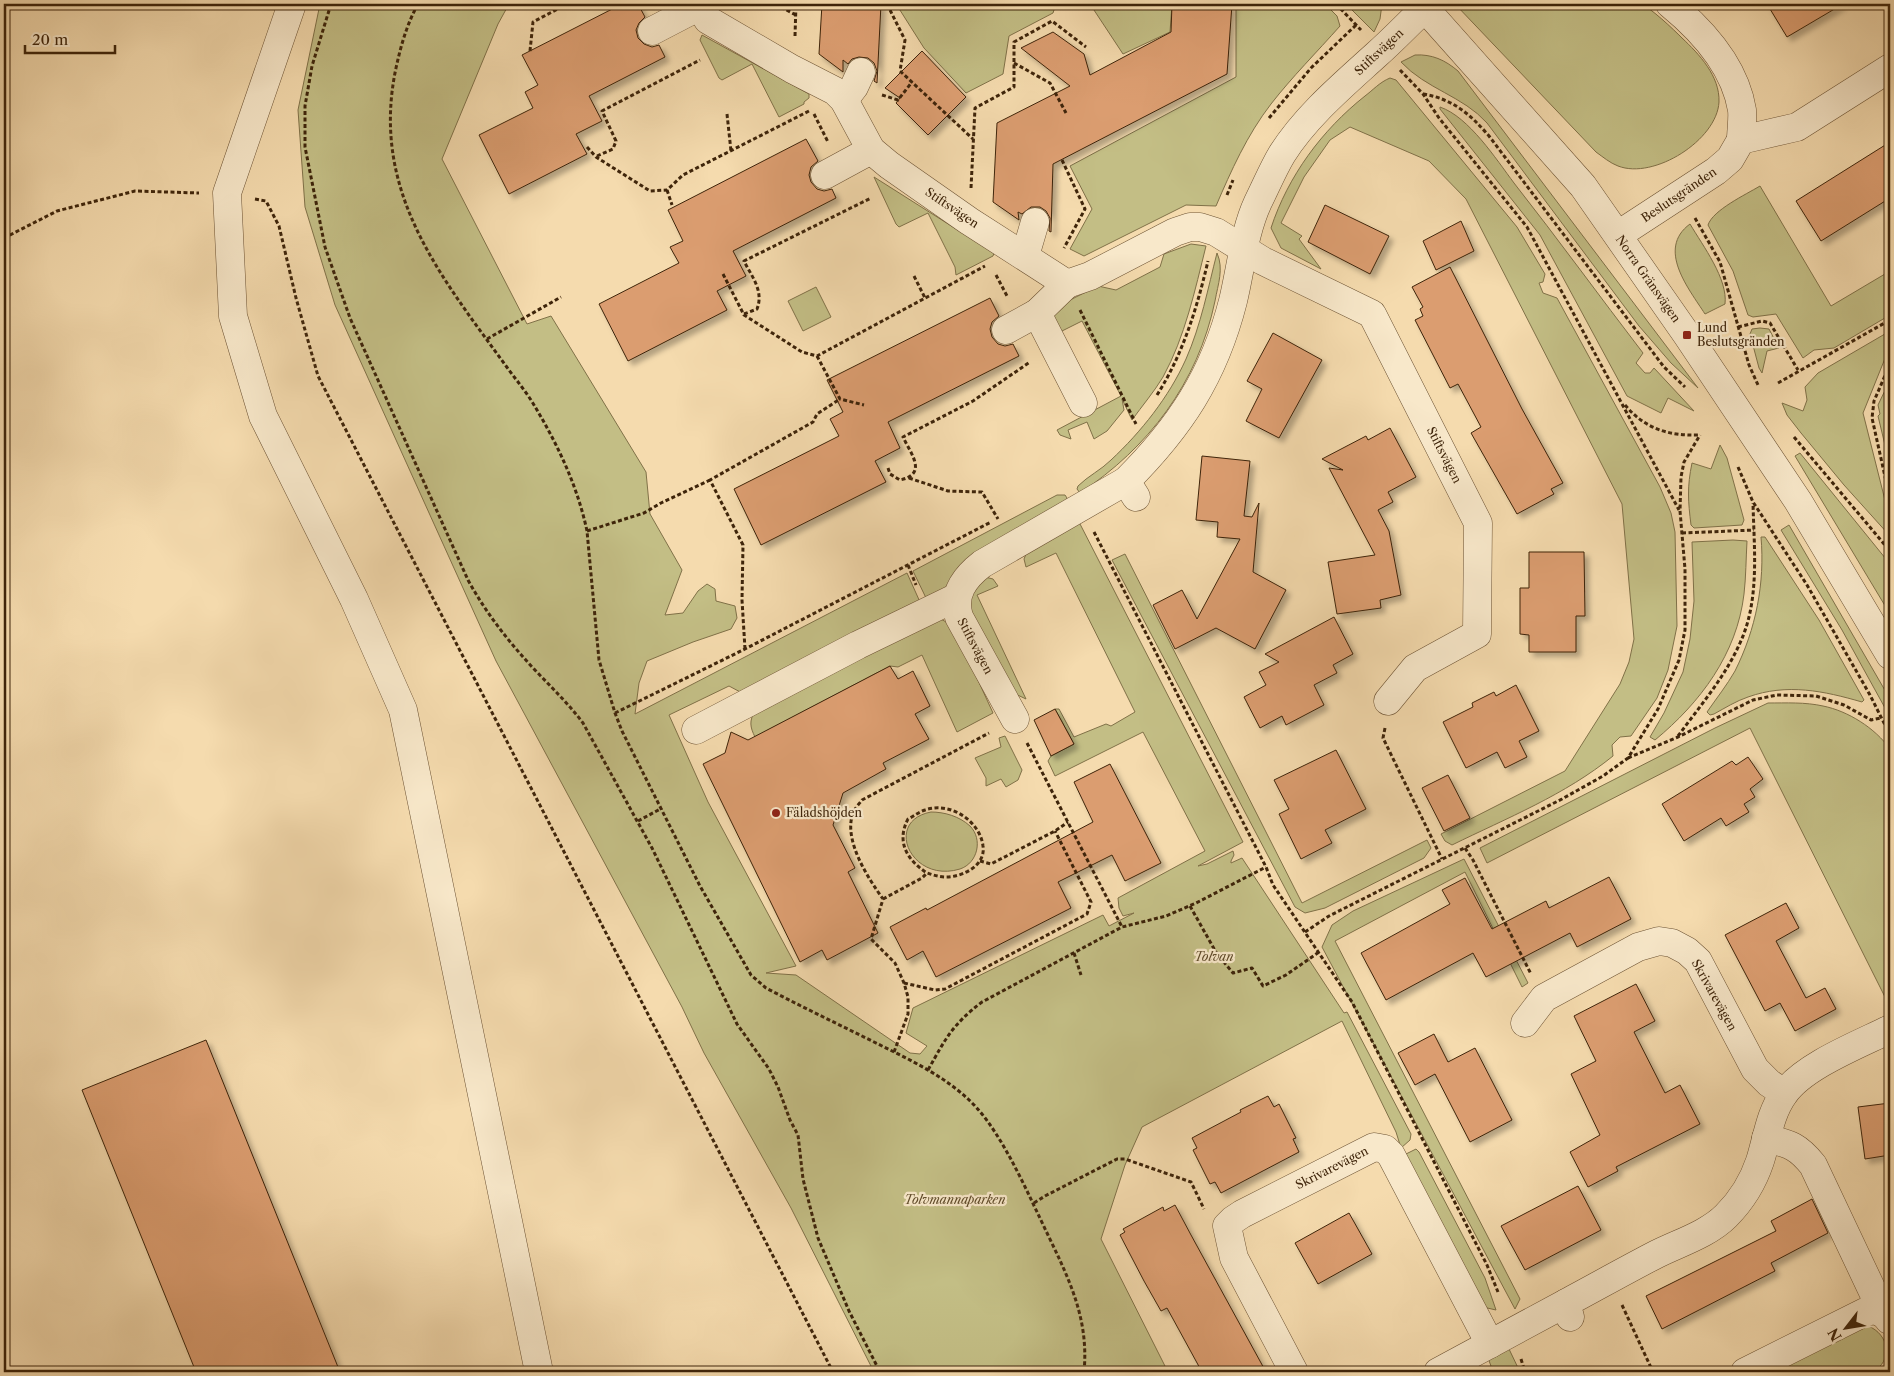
<svg xmlns="http://www.w3.org/2000/svg" width="1894" height="1376" font-family="'Libre Caslon Text',serif">
  <defs>
    <filter id="shadow"><feDropShadow dx="4.5" dy="4.5" stdDeviation="2.5" flood-color="#0004"/></filter>
  </defs>
  <rect width="100%" height="100%" fill="#f5dbae"/>
  <filter id="stains"><feTurbulence type="fractalNoise" baseFrequency=".004" numOctaves="4"/><feColorMatrix values="0 0 0 0 .2 0 0 0 0 .09 0 0 0 0 .02 0 0 0 .5 -.17"/></filter>
  <radialGradient id="worn" r=".72"><stop offset=".6" stop-color="#630" stop-opacity="0"/><stop offset="1" stop-color="#630" stop-opacity=".3"/></radialGradient>
  <g fill="#c3be85" stroke="#807148">
    <path d="M320,4h189l-11,20 -56,135 85,165 24,-8 95,156 4,42 32,56 -17,45 18,-2 15,-22 9,-7 8,5 1,12 19,5 2,12 -6,11 -38,13 -46,19 -8,22 -4,31 272,-141 13,29 -176,92 -15,-8 -60,29 39,87 88,164 -30,7 30,2 114,78 10,1 7,-8 -21,-13 7,-25 190,-93 6,11 25,-13 -11,3 -4,-8 -1,-10 87,-47 -62,-119 -88,44 -7,-15 3,-5 23,-12 -19,-35h4l15,28 32,-13 5,2 24,-14 -79,-159 -30,14 -2,-8 3,-7 52,-30 164,320 -45,24 9,-2 26,-13 1,4 -3,6v2l11,-5 102,155 3,-1 64,122 -1,6 -9,8 -5,-16 -54,-111 -200,106 -17,38 -24,74 67,133h-294l-83,-164 -87,-155 -22,-46 -186,-346 -161,-356 -30,-98 -7,-97z"/>
    <path d="M905,4h151l-3,9 -44,23 -6,38 -37,19 -42,-45 -26,-41z"/>
    <path d="M1090,4h82l-2,28 -47,22z"/>
    <path d="M1236,4h89l12,12 3,10c-23,26 -48,51 -69,78 -24,31 -40,67 -55,102l-30,-1 -102,51 -14,-7 22,-40 -22,-43 166,-89z"/>
    <path d="M1346,4h36l-2,15 -6,13z"/>
    <path d="M1455,4c48,0 96,0 144,0 9,0 35,-2 42,0 10,4 32,25 41,34 17,16 38,38 37,64 -2,38 -65,78 -101,64 -8,-3 -15,-9 -22,-14z"/>
    <path d="M702,35l107,59v4l-5,4v2l-25,13 -27,-53 -30,16 -3,-2 -19,-38z"/>
    <path d="M1415,55c17,-1 30,5 43,16l240,317 -27,-25 -32,-37 -152,-203c-24,-27 -61,-34 -86,-61z"/>
    <path d="M1390,78l6,2 121,147 28,47 -2,8 -4,1 4,10 14,5 103,189 11,26 4,19 2,94 -9,44 -11,28 -26,38 -11,1 -8,8 1,11c-48,39 -106,62 -161,89l-7,-4 -4,-7 124,-63 55,-87 9,-22 5,-23 -12,-135 -156,-305 -37,-38 -79,-34 -20,13 -26,37 -23,46 21,13 -3,3 22,30 -40,-21 -10,-20c17,-52 51,-98 94,-132 8,-6 15,-14 25,-18z"/>
    <path d="M1440,107c29,10 56,52 74,76 44,56 86,114 129,170l-7,10 9,10h5l4,-5 40,43 -26,-13 -7,15 -34,-17 -87,-161 -100,-126z"/>
    <path d="M874,177l120,76 -1,3 -37,19 -1,-8 -27,-54 -29,14 -3,-3z"/>
    <path d="M1760,186l71,120 59,-35v44l-56,33 -20,2 -11,8 -27,-44 -23,3 -5,-2 -15,-44 -25,-46c5,-15 37,-30 52,-39z"/>
    <path d="M1690,224c13,22 38,55 35,80l-20,10c-16,-25 -49,-65 -15,-90z"/>
    <path d="M1191,244l15,2c-11,44 -21,91 -43,131 -9,15 -21,29 -31,43l-10,-21 2,11 -17,21 -13,8 -7,-17 -19,8 3,9 -11,-4 -3,-5 64,-34 -39,-75 -24,12 -8,-15 8,-12 40,-20 18,4 44,-23 4,-13z"/>
    <path d="M1217,253c7,16 1,31 -2,48 -17,82 -67,147 -135,192l-3,-4 1,-3c10,-10 23,-16 33,-26 30,-28 58,-63 75,-101 15,-34 22,-71 31,-106z"/>
    <path d="M816,287l15,30 -28,14 -15,-30z"/>
    <path d="M1760,328l9,1 10,19 -12,3 -5,22 -3,-5 -9,-34 2,-5z"/>
    <path d="M1890,331v15l-27,67 27,107v16l-46,-51 -43,-52 -14,-18 -5,-12 21,8 4,-11 -2,-13 13,-14z"/>
    <path d="M1890,380v86l-12,-50 2,-2 -2,-9z"/>
    <path d="M1720,445l7,13 17,62 -2,5 -48,3 -3,-3c-3,-24 -4,-38 1,-62l19,6z"/>
    <path d="M1800,453l90,111v50l-95,-158z"/>
    <path d="M1057,495h8l2,3 -1,3 -120,89 -19,10 -14,-29z"/>
    <path d="M1789,525l101,174v18l-48,-87 -61,-100z"/>
    <path d="M1761,537h4l54,83 45,80 -2,2c-38,-11 -75,-19 -114,-5 -12,4 -23,11 -34,17l-4,1 -3,-3c9,-13 20,-27 28,-41 21,-42 30,-88 26,-134z"/>
    <path d="M1733,540l14,1c-1,17 -1,36 -3,53 -7,60 -44,109 -89,146l-5,-3 14,-24 19,-41 7,-33 4,-38 -2,-59z"/>
    <path d="M1125,554l177,349 125,-63 4,8 -7,10 -99,50 -20,5 -10,-6 -183,-347z"/>
    <path d="M985,577l8,2 5,7 -21,9 49,104 -19,-9 -40,-83v-12z"/>
    <path d="M937,617l11,6 7,7 38,83 -36,19 -35,-77 -24,12 -8,-1 -135,71c-5,-10 -6,-16 0,-26z"/>
    <path d="M1768,703c18,0 37,-1 55,3 25,5 52,22 67,43v251l-3,1 -137,-273 -263,135 -7,-15 235,-120z"/>
    <path d="M1005,736l17,34 -4,10 -12,7 -5,-8 -15,7v-8l-11,-20 26,-11 -2,-9z"/>
    <path d="M931,812c13,0 28,4 39,14 13,13 8,37 -10,43 -49,15 -77,-48 -29,-57z"/>
    <path d="M1464,859l64,124 -6,4 -57,-115 -130,69 185,358 -5,10 -193,-362 10,-22 21,-14z"/>
    <path d="M1416,1149l3,3 66,126 11,32 -13,-3 -79,-152z"/>
    <path d="M1868,1326c21,8 26,35 4,46h-103z"/>
    <path d="M1509,1349l11,23h-40l11,-6 -3,-8z"/>
  </g>
  <g fill="#db9d70" stroke="#3e240a" filter="url(#shadow)">
    <path d="M622,4h16l7,13 -6,6 -3,7 2,8 6,6 8,3 7,-2 6,12 -76,39 13,25 -26,13 11,20 -78,40 -30,-59 54,-27 -8,-16 13,-7 -16,-30z"/>
    <path d="M822,4h59l-4,79 -3,-2 3,-10 -3,-8 -6,-5 -9,-1 -7,2 -4,5 -5,-4v12l-24,-18z"/>
    <path d="M1172,4h60l-5,70 -174,90 -2,68 -2,-1 1,-13 -4,-7 -6,-4h-9l-9,7 -4,-2 1,8 -26,-18 4,-79 73,-37 -49,-38 32,-16 31,22 6,21 81,-43z"/>
    <path d="M1767,4h76l-56,33z"/>
    <path d="M922,51l44,46 -38,38 -32,-32 4,-5 -15,-10z"/>
    <path d="M806,139l12,22 -7,6 -2,8 2,7 6,7 7,2 8,-2 4,9 -103,53 13,25 -29,15 10,19 -99,51 -29,-57 80,-41 -9,-16 13,-6 -15,-31z"/>
    <path d="M1890,142v56l-69,43 -25,-40z"/>
    <path d="M1325,205l64,31 -19,38 -62,-32z"/>
    <path d="M1461,221l13,30 -38,19 -13,-29z"/>
    <path d="M1450,267l72,142 41,74 -12,6 3,5 -37,20 -46,-81 10,-6 -23,-43 -8,4 -35,-68 8,-4 -3,-7 3,-2 -11,-20z"/>
    <path d="M990,298l9,18 -7,6 -2,7 2,8 6,7 7,2 8,-2 6,12 -131,66 12,26 -25,13 11,21 -125,63 -27,-56 105,-53 -9,-17 13,-7 -16,-32z"/>
    <path d="M1273,333l49,27 -43,78 -33,-17 16,-32 -15,-8z"/>
    <path d="M1390,428l26,49 -28,15 5,10 -15,8 11,21 12,64 -21,5 1,8 -44,6 -9,-52 47,-7 -46,-87 14,2 -21,-11 44,-23 2,4z"/>
    <path d="M1202,456l48,5 -6,55 8,1 7,-14 -6,69 33,18 -31,59 -39,-21 -41,21 -22,-44 29,-15 15,29 43,-80 -23,-2 1,-15 -22,-2z"/>
    <path d="M1529,552h55l1,64h-9v36h-47v-17l-9,-1v-46h9z"/>
    <path d="M1334,617l19,37 -20,11 4,8 -23,12 10,20 -38,20 -4,-9 -22,12 -16,-31 22,-12 -7,-13 20,-10 -14,-8z"/>
    <path d="M890,666l8,13 15,-8 17,35 -15,8 14,25 -46,24 3,6 -43,24 -10,32 22,43 -7,4 30,61 -51,27 -5,-10 -22,12 -97,-198 22,-11 6,-21 17,8z"/>
    <path d="M1516,685l23,46 -20,10 8,16 -22,11 -8,-16 -31,16 -23,-46 30,-15 -1,-4 22,-11 2,4z"/>
    <path d="M1055,709l19,35 -23,12 -17,-36z"/>
    <path d="M1336,750l30,59 -41,21 7,13 -31,16 -22,-45 10,-5 -15,-29z"/>
    <path d="M1748,757l15,22 -13,10 5,8 -11,7 5,8 -23,14 -5,-8 -37,23 -22,-37 70,-43 4,4z"/>
    <path d="M1110,764l51,99 -36,18 -13,-26 -54,27 13,26 -135,69 -13,-26 -16,9 -17,-33 36,-19 1,2 166,-88 -19,-40z"/>
    <path d="M1448,775l22,43 -26,13 -22,-43z"/>
    <path d="M1609,877l22,42 -54,28 -7,-14 -84,44 -13,-24 -87,47 -25,-47 89,-49 -8,-14 23,-12 27,51 54,-28 3,7z"/>
    <path d="M1786,903l13,25 -23,13 30,57 19,-10 11,21 -41,22 -15,-28 -15,8 -40,-76z"/>
    <path d="M1636,984l19,37 -21,11 31,61 15,-8 20,39 -84,43 2,4 -30,16 -18,-35 30,-17 -29,-61 25,-13 -22,-45z"/>
    <path d="M1434,1034l14,28 27,-14 37,72 -42,22 -35,-68 -20,11 -17,-32z"/>
    <path d="M206,1040l134,332h-144l-114,-282z"/>
    <path d="M1268,1096l6,11 5,-3 17,34 -3,1 6,13 -78,41 -6,-11 -5,2 -17,-34 4,-2 -5,-10 49,-26 -1,-2z"/>
    <path d="M1890,1103v52l-25,4 -7,-52z"/>
    <path d="M1578,1186l23,44 -76,40 -24,-44z"/>
    <path d="M1812,1199l16,34 -57,30 4,8 -113,58 -16,-33 130,-65 -5,-10z"/>
    <path d="M1175,1205l16,30 75,137h-64l-35,-64 -6,3 -17,-30 -24,-46 5,-3 -2,-3 40,-22 1,4z"/>
    <path d="M1349,1213l23,41 -54,30 -23,-41z"/>
  </g>
  <g fill="none" stroke-linecap="round" stroke-linejoin="round">
    <defs>
      <g id="minor">
        <path d="M292,4l-65,189 6,123 30,100 91,183 49,111 136,662"/>
        <path d="M698,4l10,16 84,49 43,22 9,9 27,50 18,15 80,56 98,63 23,-8 85,-44 15,-5h10l16,5 47,29 109,53 106,209 -1,111 -62,34 -27,33"/>
        <path d="M1421,4l162,182 104,149 111,166 92,154"/>
        <path d="M1670,4c33,27 65,63 72,106 1,9 -1,21 -1,30"/>
        <path d="M652,31l48,-25"/>
        <path d="M844,100l10,-13 7,-15"/>
        <path d="M825,175l46,-25"/>
        <path d="M1618,235l98,-64 14,-12 11,-19 56,-13 93,-59"/>
        <path d="M1025,256l10,-34"/>
        <path d="M1037,313l46,90"/>
        <path d="M1006,330l31,-17 30,-29"/>
        <path d="M1136,497l-10,-16c54,-54 88,-105 107,-180 8,-33 11,-69 25,-99 8,-16 15,-33 24,-48 24,-38 61,-69 94,-99 17,-15 33,-32 49,-47"/>
        <path d="M1015,719l-56,-102c-7,-23 5,-39 23,-53l144,-83"/>
        <path d="M696,730l162,-85 99,-48"/>
        <path d="M1525,1023l19,-25 94,-51 21,-6 13,2 15,8 11,10 57,108 14,14 15,10"/>
        <path d="M1766,1138c23,6 31,7 47,27l61,129 2,16"/>
        <path d="M1570,1317l-4,-14c30,-16 60,-33 91,-49 22,-11 51,-20 69,-38 15,-15 27,-34 34,-55 7,-22 10,-48 24,-67 19,-28 76,-50 106,-65"/>
        <path d="M1294,1372l-60,-114 -7,-32 6,-6 9,-6 132,-67 11,2 6,6 99,189"/>
        <path d="M1438,1372l128,-69"/>
        <path d="M1745,1372l120,-60 11,-2 9,5 4,5"/>
      </g>
    </defs>
    <use href="#minor" stroke="#6c5233" stroke-width="29"/>
    <g stroke="#3e240a" stroke-width="3" stroke-dasharray="4 2.5" stroke-linecap="butt">
      <path d="M331,4l-19,62 -7,40v41l20,100 25,71 118,262c18,33 40,61 66,89 17,18 34,34 49,54l69,125 85,176 32,45 9,18 12,33 8,15 5,44 15,59 31,73 31,61"/>
      <path d="M418,4c-11,20 -17,41 -22,64 -26,122 43,206 110,298 8,11 17,22 25,34 25,41 46,84 56,131l12,129 16,53 7,18 78,155 51,89 15,13c36,19 72,36 108,54 36,18 74,35 102,65 29,32 53,89 72,128 22,46 41,85 36,137"/>
      <path d="M775,4l21,11"/>
      <path d="M1336,4l25,26"/>
      <path d="M890,10l15,30 -5,31 73,68"/>
      <path d="M795,36l1,-32"/>
      <path d="M530,51l3,-29 34,-18"/>
      <path d="M1014,63l36,20 16,30"/>
      <path d="M1400,70l23,24 16,24 88,109 152,283"/>
      <path d="M1423,94c30,5 47,20 66,42l175,231 21,20"/>
      <path d="M882,95l16,5 14,-18"/>
      <path d="M727,114l4,37"/>
      <path d="M814,114l14,28"/>
      <path d="M1269,118l42,-50 45,-43"/>
      <path d="M587,147l9,10 54,34 17,-1 16,-15 126,-64"/>
      <path d="M597,156l16,-7 3,-8 -14,-30 98,-51"/>
      <path d="M1062,160l23,49 -21,39"/>
      <path d="M971,188l4,-80 39,-21v-45l38,-21 34,26"/>
      <path d="M667,190l5,15"/>
      <path d="M1227,195l6,-15"/>
      <path d="M255,199l11,2 13,25 17,72 22,78 515,996"/>
      <path d="M1695,218l25,44 29,103 9,20"/>
      <path d="M4,238l53,-27 78,-20 64,2"/>
      <path d="M723,274l21,41 58,37 15,4 168,-90"/>
      <path d="M996,275l11,21"/>
      <path d="M914,276l11,22"/>
      <path d="M1080,310l56,114"/>
      <path d="M744,314l13,-5c7,-18 -5,-32 -13,-48l127,-63"/>
      <path d="M1738,327l24,-6 8,2 28,47"/>
      <path d="M487,339l74,-42"/>
      <path d="M817,356l23,43 24,6"/>
      <path d="M1890,364l-16,37 -2,17 18,81"/>
      <path d="M1778,383l112,-63"/>
      <path d="M1157,395c26,-41 40,-87 51,-134"/>
      <path d="M1625,405c20,24 44,31 74,30"/>
      <path d="M1794,437l96,114"/>
      <path d="M1738,467l15,35 54,83 63,110 20,40"/>
      <path d="M888,468l2,6 10,6c28,-6 11,-26 3,-43l70,-36 57,-39"/>
      <path d="M909,478l39,13 34,1 16,27"/>
      <path d="M587,531l57,-18 17,-10 49,-23"/>
      <path d="M1094,532l172,335 7,18 79,117 135,263 11,27"/>
      <path d="M1682,533l72,-3"/>
      <path d="M908,565l8,20"/>
      <path d="M745,649l-3,-49 1,-55 -33,-65 103,-58 4,-8 23,-15"/>
      <path d="M615,713l130,-64 246,-127"/>
      <path d="M1385,728l-2,10 59,121"/>
      <path d="M1678,736c22,-30 47,-59 62,-93 20,-43 14,-94 13,-140"/>
      <path d="M1027,743l95,184"/>
      <path d="M1628,758l50,-21 75,-37 24,-5 39,1 28,9 27,15 10,-2"/>
      <path d="M638,821l24,-13"/>
      <path d="M1465,848l8,12 58,114"/>
      <path d="M980,861l11,3 64,-33 13,-9"/>
      <path d="M883,899l39,-21 5,-5c6,2 12,4 19,4 16,0 40,-11 37,-31 -3,-25 -33,-45 -58,-36 -6,2 -11,6 -17,9 -12,23 -1,41 19,54"/>
      <path d="M1190,906l27,48 16,19 19,-5 11,18 23,-11 33,-23"/>
      <path d="M1305,932l24,-16 233,-117 41,-23 25,-18 30,-49 21,-49 6,-30v-61l-5,-58 1,-34 3,-15 16,-27"/>
      <path d="M1074,953l7,22"/>
      <path d="M904,983l31,7 10,-1 142,-75 4,-12 -36,-71"/>
      <path d="M894,1052l14,-38v-17l-4,-14 -9,-20 -24,-24 12,-40c-15,-21 -40,-59 -30,-86 2,-5 6,-9 9,-13l127,-67"/>
      <path d="M928,1070c18,-32 24,-45 54,-68l140,-75 44,-11 30,-13 70,-36"/>
      <path d="M1034,1203l11,-7 72,-37h8l66,23 13,27"/>
      <path d="M1622,1305l31,67"/>
      <path d="M1521,1359l4,13"/>
    </g>
    <use href="#minor" stroke="#f8e8ca" stroke-width="28"/>
  </g>
  <g fill="#8f2418" stroke="#f8e8ca" stroke-width="2">
    <rect x="1682" y="330" width="10" height="10" rx="2.5"/>
    <circle cx="776" cy="813" r="5"/>
  </g>
  <g text-anchor="middle" stroke-width="4.5" stroke-linejoin="round" paint-order="stroke">
    <g font-size="12" fill="#3e240a" stroke="#f8e8ca">
      <text transform="translate(1379 52) rotate(-43)" y="4">Stiftsvägen</text>
      <text transform="translate(1679 195) rotate(-34)" y="4">Beslutsgränden</text>
      <text transform="translate(952 208) rotate(34)" y="4">Stiftsvägen</text>
      <text transform="translate(1648 279) rotate(55)" y="4">Norra Gränsvägen</text>
      <text transform="translate(1444 455) rotate(63)" y="4">Stiftsvägen</text>
      <text transform="translate(975 646) rotate(62)" y="4">Stiftsvägen</text>
      <text transform="translate(1714 995) rotate(61)" y="4">Skrivarevägen</text>
      <text transform="translate(1332 1168) rotate(-27)" y="4">Skrivarevägen</text>
    </g>
    <g font-size="12" fill="#3e240a" stroke="#f8e8ca" text-anchor="start">
      <text x="1697" y="332">Lund<tspan x="1697" dy="14">Beslutsgränden</tspan></text>
      <text x="786" y="817">Fäladshöjden</text>
    </g>
    <g font-size="12" font-style="italic" fill="#5f4a29" stroke="#f8e8ca">
      <text x="1214" y="961">Tolvan</text>
      <text x="955" y="1204">Tolvmannaparken</text>
    </g>
  </g>
  <rect width="1894" height="1376" fill="none" stroke="#f5dbae" stroke-width="20"/>
  <rect x="5" y="5" width="1884" height="1366" fill="none" stroke="#3e240a" stroke-width="2.5"/>
  <rect x="10" y="10" width="1874" height="1356" fill="none" stroke="#3e240a"/>
  <g transform="translate(1846 1328) rotate(239)" stroke="#f8e8ca" stroke-width="4" paint-order="stroke">
  <path d="M0-4L9 19L0 12L-9 19Z" fill="#3e240a"/>
  <text y="-8" font-size="14" font-weight="bold" text-anchor="middle" fill="#3e240a">N</text>
  </g>
  <path d="M25 45v8h90v-8" fill="none" stroke="#3e240a" stroke-width="2.5"/>
  <text x="32" y="45" font-size="15" fill="#3e240a" stroke="#f8e8ca" stroke-width="4" paint-order="stroke">20 m</text>
  <rect width="100%" height="100%" filter="url(#stains)"/>
  <rect width="100%" height="100%" fill="url(#worn)"/>
</svg>
